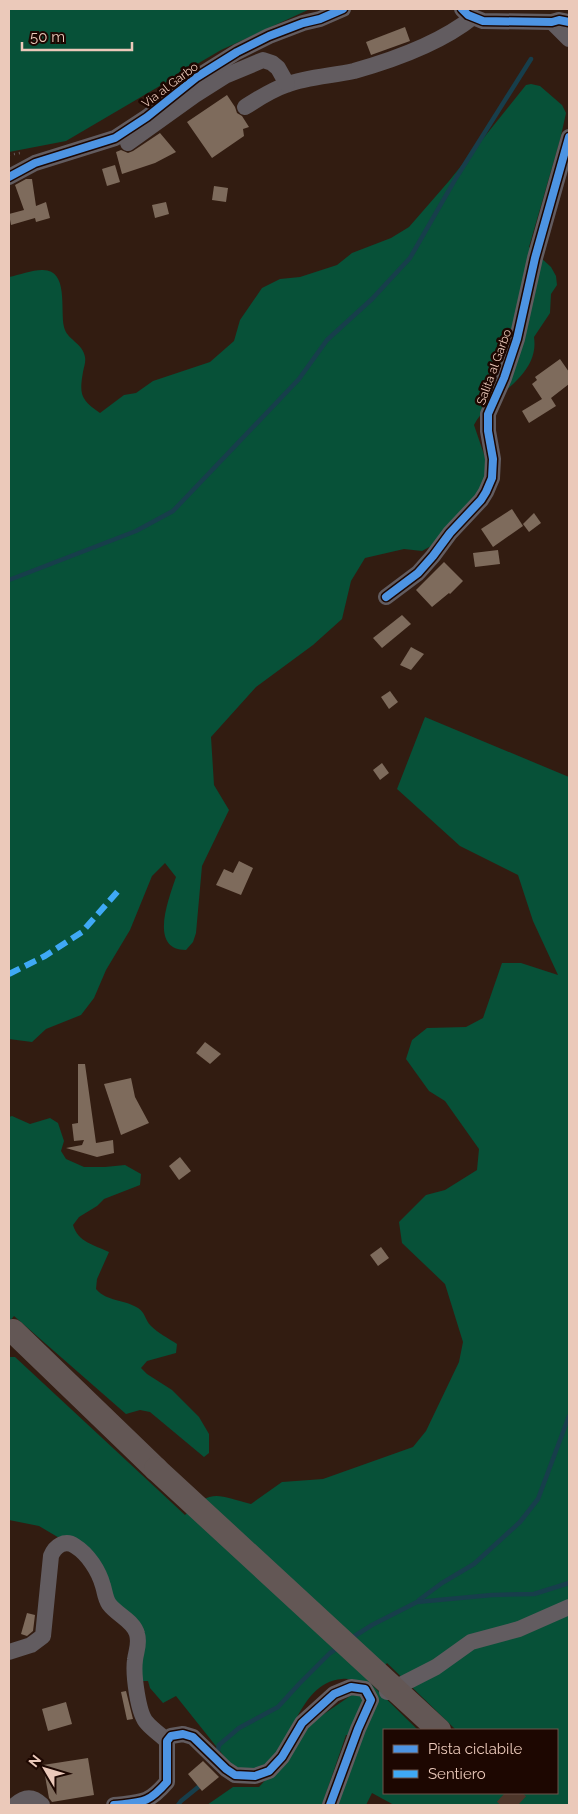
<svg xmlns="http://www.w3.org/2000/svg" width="578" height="1814" font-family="Raleway,sans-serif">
  <rect width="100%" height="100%" fill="#321c11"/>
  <g fill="#075138" fill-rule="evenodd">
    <path d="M9,9h301l-89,41 -155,91 -57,11z"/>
    <path d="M531,84l9,2 22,19 4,8 -6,27 -31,107 22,20 5,9 1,9 -6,9 -1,19 -16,24c6,41 -44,57 -60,88l15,44 -4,18 -54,59 -9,5 -18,-2 -39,9 -14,23 -9,38 -29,26 -57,42 -45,50 3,48 15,25 -27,56 -6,67 -3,9 -7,8c-38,0 -17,-52 -10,-73l-11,-14 -13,13 -22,54 -24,40 -12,28 -13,17 -35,14 -14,13 -23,-3v-762c10,-2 23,-7 33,-7 27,-1 18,39 22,57 3,13 19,16 21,30 1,5 -1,10 -2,15 -4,23 -2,28 17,41l24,-18 12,-2 17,-12 57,-19 24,-21 6,-21 22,-32 18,-9 20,-2 37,-12 15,-12 39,-15 18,-11 40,-46 77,-96z"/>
    <path d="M425,717l144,60v1028h-175l-22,-12 -6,12h-29l24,-68 -15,-2 -24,70h-115l26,-18h26l24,-26 25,-36 61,-42c-8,-1 -18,-5 -27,-4 -48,4 -48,77 -88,92 -6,2 -14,0 -19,-1l-59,-74 -13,7 -13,-15 -2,-7h-9l4,-37 -30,-43 -18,-42 -56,-33 -30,-6v-163h6l170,158c26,-27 32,-20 66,-11l31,-22 41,-3 90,-32 13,-16 33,-69 4,-20 -18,-58 -43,-41 -3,-21 27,-27 19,-5 32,-20 2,-21 -34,-48 -16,-10 -23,-32 6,-19 15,-12 39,-1 17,-9 19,-55h19l37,12 -25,-54 -15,-46 -58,-29 -63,-57zM387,1663l69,67h101v63h-173v-63h34l-48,-47z"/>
    <path d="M12,1116l18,8 20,-6 8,5 6,18 -3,10 5,8 18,8h21l20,-2 16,9 -1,11 -36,14 -7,7 -18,11 -6,8c5,17 21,20 36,27l-12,27 -1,10c11,13 28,10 42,19 7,4 7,12 13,18 7,7 17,12 26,18l-1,9 -29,8 -6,7 6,6 25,16 27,27 10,17v19l-5,4 -54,-45 -10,-2 -14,4 -112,-98 -5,6v-205z"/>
  </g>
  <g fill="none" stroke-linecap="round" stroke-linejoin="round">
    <g stroke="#173e4b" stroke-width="4.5">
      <path d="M9,580l127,-49 37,-20 126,-132 28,-39 45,-41 38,-41 46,-80 75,-119"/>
      <path d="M419,1600l23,-17 32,-19 46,-42 18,-23 31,-83"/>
      <path d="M350,1639l22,-14 45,-23 75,-7 42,-1 35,-11"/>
      <path d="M217,1755l2,-10 20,-17 39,-21 21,-23 31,-31 8,-5"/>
      <path d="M178,1805l3,-4 21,-17"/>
    </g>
  </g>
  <g fill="#7e6b5c">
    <path d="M405,27l5,14 -39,14 -5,-13z"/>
    <path d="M227,95l8,12 2,6 5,3 7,11 -6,2 1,7 -32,22 -25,-36z"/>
    <path d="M160,133l16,19 -21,11 -33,11 -6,-22 5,-2 7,3 5,-2z"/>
    <path d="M115,165l5,17 -13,4 -5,-17z"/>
    <path d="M26,179h6l4,27 10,-4 4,16 -14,4 -1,-4 -24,7 -2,-11 15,-4 -9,-25z"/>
    <path d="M214,186l14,2 -2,14 -14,-2z"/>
    <path d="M166,202l3,12 -14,4 -3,-13z"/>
    <path d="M560,359l9,13v12l-18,14 5,8 -27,17 -7,-12 20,-12 -10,-15 5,-4 -2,-3z"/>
    <path d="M512,509l11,17 -30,21 -12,-18z"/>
    <path d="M534,513l7,10 -12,9 -6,-8z"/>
    <path d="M498,550l2,14 -25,3 -2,-14z"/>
    <path d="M444,562l19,19 -13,13 -1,-1 -17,14 -16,-17z"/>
    <path d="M402,615l9,9 -29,24 -9,-10z"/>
    <path d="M411,647l13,7 -13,16 -11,-5z"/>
    <path d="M390,691l8,11 -9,7 -8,-12z"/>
    <path d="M382,763l7,10 -9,7 -7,-10z"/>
    <path d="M239,861l14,7 -12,27 -25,-10 8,-16 9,4z"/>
    <path d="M205,1042l16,12 -11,10 -14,-11z"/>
    <path d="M78,1064h7l11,79 17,-3 1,13 -17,4 -31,-9 16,-3 2,-5 -10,1 -2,-17 6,-1z"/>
    <path d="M131,1078l4,19 14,26 -28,12 -17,-51z"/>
    <path d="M180,1157l11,14 -12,9 -10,-14z"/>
    <path d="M381,1247l8,11 -11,8 -8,-11z"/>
    <path d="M27,1613l8,2 -2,16 -6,5 -6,-2z"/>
    <path d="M126,1691l7,28 -6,1 -6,-28z"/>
    <path d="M66,1702l6,22 -24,7 -6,-22z"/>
    <path d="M88,1758l6,37 -42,7 -3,-4 -6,-33z"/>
    <path d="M203,1761l16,16 -17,14 -14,-17z"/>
  </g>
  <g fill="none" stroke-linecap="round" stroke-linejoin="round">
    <path stroke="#4e362a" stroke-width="24" stroke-dasharray="24 12" stroke-linecap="butt" d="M505,1793l13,12"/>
    <path stroke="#635958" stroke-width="2.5" stroke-dasharray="1 4" stroke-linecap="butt" d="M9,155l11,-2"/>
    <g stroke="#625c60" stroke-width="16">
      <path d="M462,9l6,6 15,6 69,1 7,-2 10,2"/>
      <path d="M552,22l17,17"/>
      <path d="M245,107c13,-8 26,-17 41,-22 21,-8 46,-9 68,-14 39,-11 87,-28 119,-54"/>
      <path d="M128,143l67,-48 30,-19 38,-16 9,3 6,5 9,16"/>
      <path d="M9,177l26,-14 80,-25 32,-21 50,-40 40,-25 32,-16 34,-13 17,-4 23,-10"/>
      <path d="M386,597l32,-24 15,-17 17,-23 31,-33 5,-8 6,-14 1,-19 -5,-28v-17l16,-36 13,-39 18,-81 34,-121"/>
      <path d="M9,1652l22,-7 12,-9 8,-80c4,-10 14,-17 24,-10 13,8 24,25 28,40 2,6 2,12 6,18 8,11 25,17 28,30 3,10 -1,17 -2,26 -2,14 3,54 12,63 6,7 14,12 20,18"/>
      <path d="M387,1692l49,-25 35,-25 48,-13 50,-22"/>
      <path d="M15,1805c10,-9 18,-9 27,0"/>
      <path d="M114,1805c28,-3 34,-1 53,-23v-41l4,-5 12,-2 10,3 33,32 9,6 20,1 14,-5 13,-14 20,-34 32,-29 17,-7 14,2 6,11 -13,29 -28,76"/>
    </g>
    <path stroke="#635755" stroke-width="24" d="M13,1331l143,138"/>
    <path stroke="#635755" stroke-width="24" d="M156,1469l283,261"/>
    <path stroke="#3fa9f5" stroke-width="6" stroke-dasharray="12 6" stroke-linecap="butt" d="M9,974l36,-18 37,-24 36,-41"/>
    <defs>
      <g id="cycleway">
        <path d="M462,9l6,6 15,6 69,1 7,-2 10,2"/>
        <path d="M9,177l26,-14 80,-25 32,-21 50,-40 40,-25 32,-16 34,-13 17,-4 23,-10"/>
        <path d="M386,597l32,-24 15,-17 17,-23 31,-33 5,-8 6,-14 1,-19 -5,-28v-17l16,-36 13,-39 18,-81 34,-121"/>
        <path d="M114,1805c28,-3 34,-1 53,-23v-41l4,-5 12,-2 10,3 33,32 9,6 20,1 14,-5 13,-14 20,-34 32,-29 17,-7 14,2 6,11 -13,29 -28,76"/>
      </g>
    </defs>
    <use href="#cycleway" stroke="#1d0701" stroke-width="11"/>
    <use href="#cycleway" stroke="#4d94e3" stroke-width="8"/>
  </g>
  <g text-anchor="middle" stroke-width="5" stroke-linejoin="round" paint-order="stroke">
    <g font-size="12" fill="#ebc9ba" stroke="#1d0701">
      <text transform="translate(170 85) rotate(-37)" y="4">Via al Garbo</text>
      <text transform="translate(494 367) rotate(-70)" y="4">Salita al Garbo</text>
    </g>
  </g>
  <rect width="578" height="1814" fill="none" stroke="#ebc9ba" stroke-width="20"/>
  <rect x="383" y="1729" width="175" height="65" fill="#1d0701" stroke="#6f554b"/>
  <rect x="393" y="1745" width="25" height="8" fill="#4d94e3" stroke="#6f554b"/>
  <text x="428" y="1754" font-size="15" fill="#ebc9ba">Pista ciclabile</text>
  <rect x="393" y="1770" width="25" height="8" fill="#3fa9f5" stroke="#6f554b"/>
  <text x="428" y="1779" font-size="15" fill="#ebc9ba">Sentiero</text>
  <g transform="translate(45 1769) rotate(308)" stroke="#1d0701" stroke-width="4" paint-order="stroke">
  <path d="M0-4L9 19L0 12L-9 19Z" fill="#ebc9ba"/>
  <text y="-8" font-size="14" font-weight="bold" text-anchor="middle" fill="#ebc9ba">N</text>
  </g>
  <path d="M22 42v8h110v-8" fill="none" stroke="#ebc9ba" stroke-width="2.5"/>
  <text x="30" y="42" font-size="15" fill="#ebc9ba" stroke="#1d0701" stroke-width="4" paint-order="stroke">50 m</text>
</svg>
